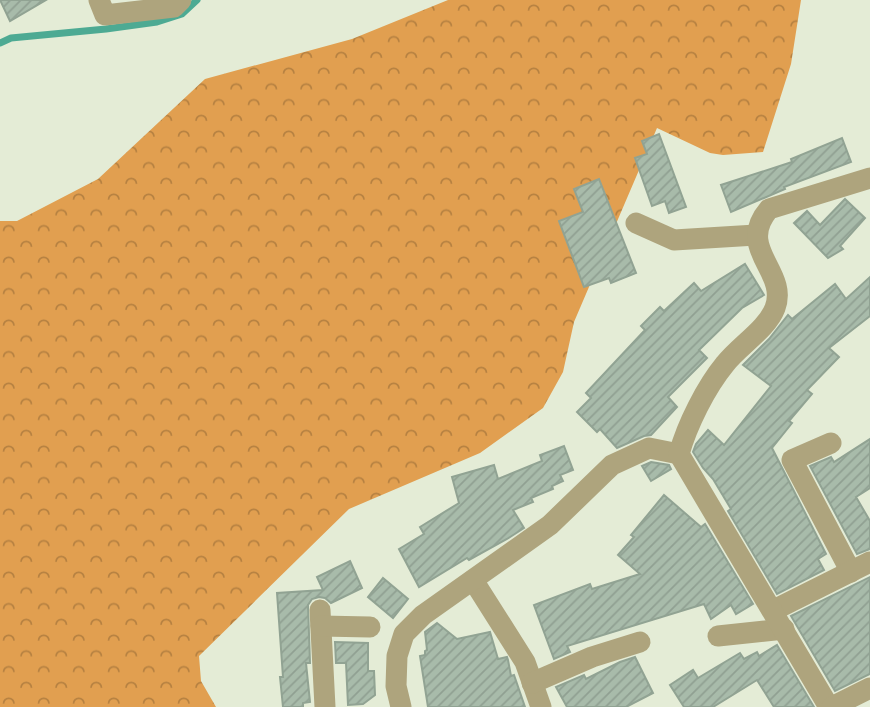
<svg xmlns="http://www.w3.org/2000/svg" width="870" height="707" font-family="Rubik,sans-serif">
  <defs>
    <pattern id="forest-crowns" width="20" height="18" patternUnits="userSpaceOnUse" patternTransform="scale(1.75)"><rect width="20" height="18" fill="#e19f50"/><path d="M2 6a3 3 0 1 1 6 0M12 15a3 3 0 1 1 6 0" fill="none" stroke="#b68141"/></pattern>
    <pattern id="building-hatch" width="6" height="6" patternUnits="userSpaceOnUse" patternTransform="scale(1.75)"><rect width="6" height="6" fill="#a8bbaa"/><path d="M-1 1l2-2M0 6l6-6M5 7l2-2" fill="none" stroke="#90a092"/></pattern>
  </defs>
  <rect width="100%" height="100%" fill="#e4ecd6"/>
  <path fill="url(#forest-crowns)" d="M448,0h353l-10,64 -28,88 -40,3 -13,-2 -53,-25 -83,194 -11,50 -20,36 -63,45 -131,56 -150,147 2,25 15,26h-216v-486h17l81,-42 107,-100 147,-40z"/>
  <g fill="none" stroke-linecap="round" stroke-linejoin="round">
    <path stroke="#4daa93" stroke-width="7" d="M0,43l11,-5 95,-9 51,-7 25,-8 15,-14"/>
  </g>
  <g fill="url(#building-hatch)" stroke="#91a393" stroke-width="2">
    <path d="M0,0h46l-36,21z"/>
    <path d="M659,134l27,73 -17,6 -4,-12 -13,5 -17,-48 12,-4 -5,-13z"/>
    <path d="M842,138l9,24 -67,25 1,2 -54,23 -10,-27 71,-23 -1,-3z"/>
    <path d="M599,179l37,94 -25,10 -2,-5 -25,9 -25,-66 24,-9 -9,-23z"/>
    <path d="M845,199l20,19 -25,28 3,3 -15,9 -34,-35 13,-12 13,14z"/>
    <path d="M745,264l19,31 -22,13 -43,42 8,8 -39,39 9,10 -26,28 -7,1 -27,12 -17,-19 -3,3 -20,-20 14,-14 -5,-5 59,-63 -4,-4 19,-19 4,4 30,-28 7,8z"/>
    <path d="M870,277v39l-41,32 10,9 -32,33 5,4 -23,27 3,2 -20,25 54,106 -8,5 6,11 -47,24 -49,-83 3,-2 -18,-30 -10,-11 -10,-16 3,-8 12,-14 16,15 47,-59 -28,-21 26,-26 19,-24 4,4 43,-35 11,15z"/>
    <path d="M870,439v49l-14,9 14,24v28l-13,5 -47,-88 21,-9 3,5z"/>
    <path d="M564,446l9,24 -13,5 3,6 -11,5 1,3 -22,9 2,4 -20,8 11,18 -17,11 -38,21 -2,-2 -48,29 -20,-38 25,-15 -4,-7 39,-24 -7,-26 42,-12 4,14 44,-18 -2,-6z"/>
    <path d="M651,462l18,3 2,4 -20,12 -9,-15z"/>
    <path d="M664,495l37,32 4,-3 48,80 -17,10 -5,-9 -20,14 -7,-15 -137,42 3,6 -16,7 -20,-54 56,-21 2,5 48,-15 -22,-19 16,-18 -3,-2z"/>
    <path d="M350,561l12,27 -31,15 -6,-5 -6,-1 -7,2 -4,6 2,58h-4l4,39 -7,1v4h-20l-3,-30h3l-6,-84 46,-3 -6,-13z"/>
    <path d="M870,577v97l-35,17 -44,-75z"/>
    <path d="M383,578l25,21 -15,19 -25,-21z"/>
    <path d="M437,623l20,16 33,-7 8,27 9,-2 1,3 3,16 3,-1 11,32h-97l-8,-51 5,-1v-4l2,-1 -2,-18z"/>
    <path d="M335,642l33,1v28h6l1,24 -12,9 -15,1 -2,-42h-10z"/>
    <path d="M777,645l37,62h-40l-17,-27 -44,27h-29l-14,-22 23,-15 5,8 42,-25 4,6 13,-7 2,4z"/>
    <path d="M635,657l18,36 -27,14h-59l-11,-20 28,-12 2,4 34,-17z"/>
  </g>
  <g fill="none" stroke-linecap="round" stroke-linejoin="round">
    <g stroke="#aea47d" stroke-width="21">
      <path d="M99,0l6,15 69,-8 7,-7"/>
      <path d="M636,223l38,17 82,-5"/>
      <path d="M831,443l-39,17 59,112"/>
      <path d="M473,580l52,82 16,45"/>
      <path d="M320,610l5,97"/>
      <path d="M774,610l96,-48"/>
      <path d="M321,626l49,1"/>
      <path d="M718,636l66,-7"/>
      <path d="M532,683l60,-26 48,-15"/>
      <path d="M401,707l-5,-21 1,-30 7,-22 19,-19 127,-90 62,-60 37,-17 30,6"/>
      <path d="M829,707l-150,-253c8,-29 27,-67 46,-90 14,-18 42,-35 50,-56 14,-37 -40,-59 -6,-99l101,-31"/>
      <path d="M832,707l38,-19"/>
    </g>
  </g>
</svg>
